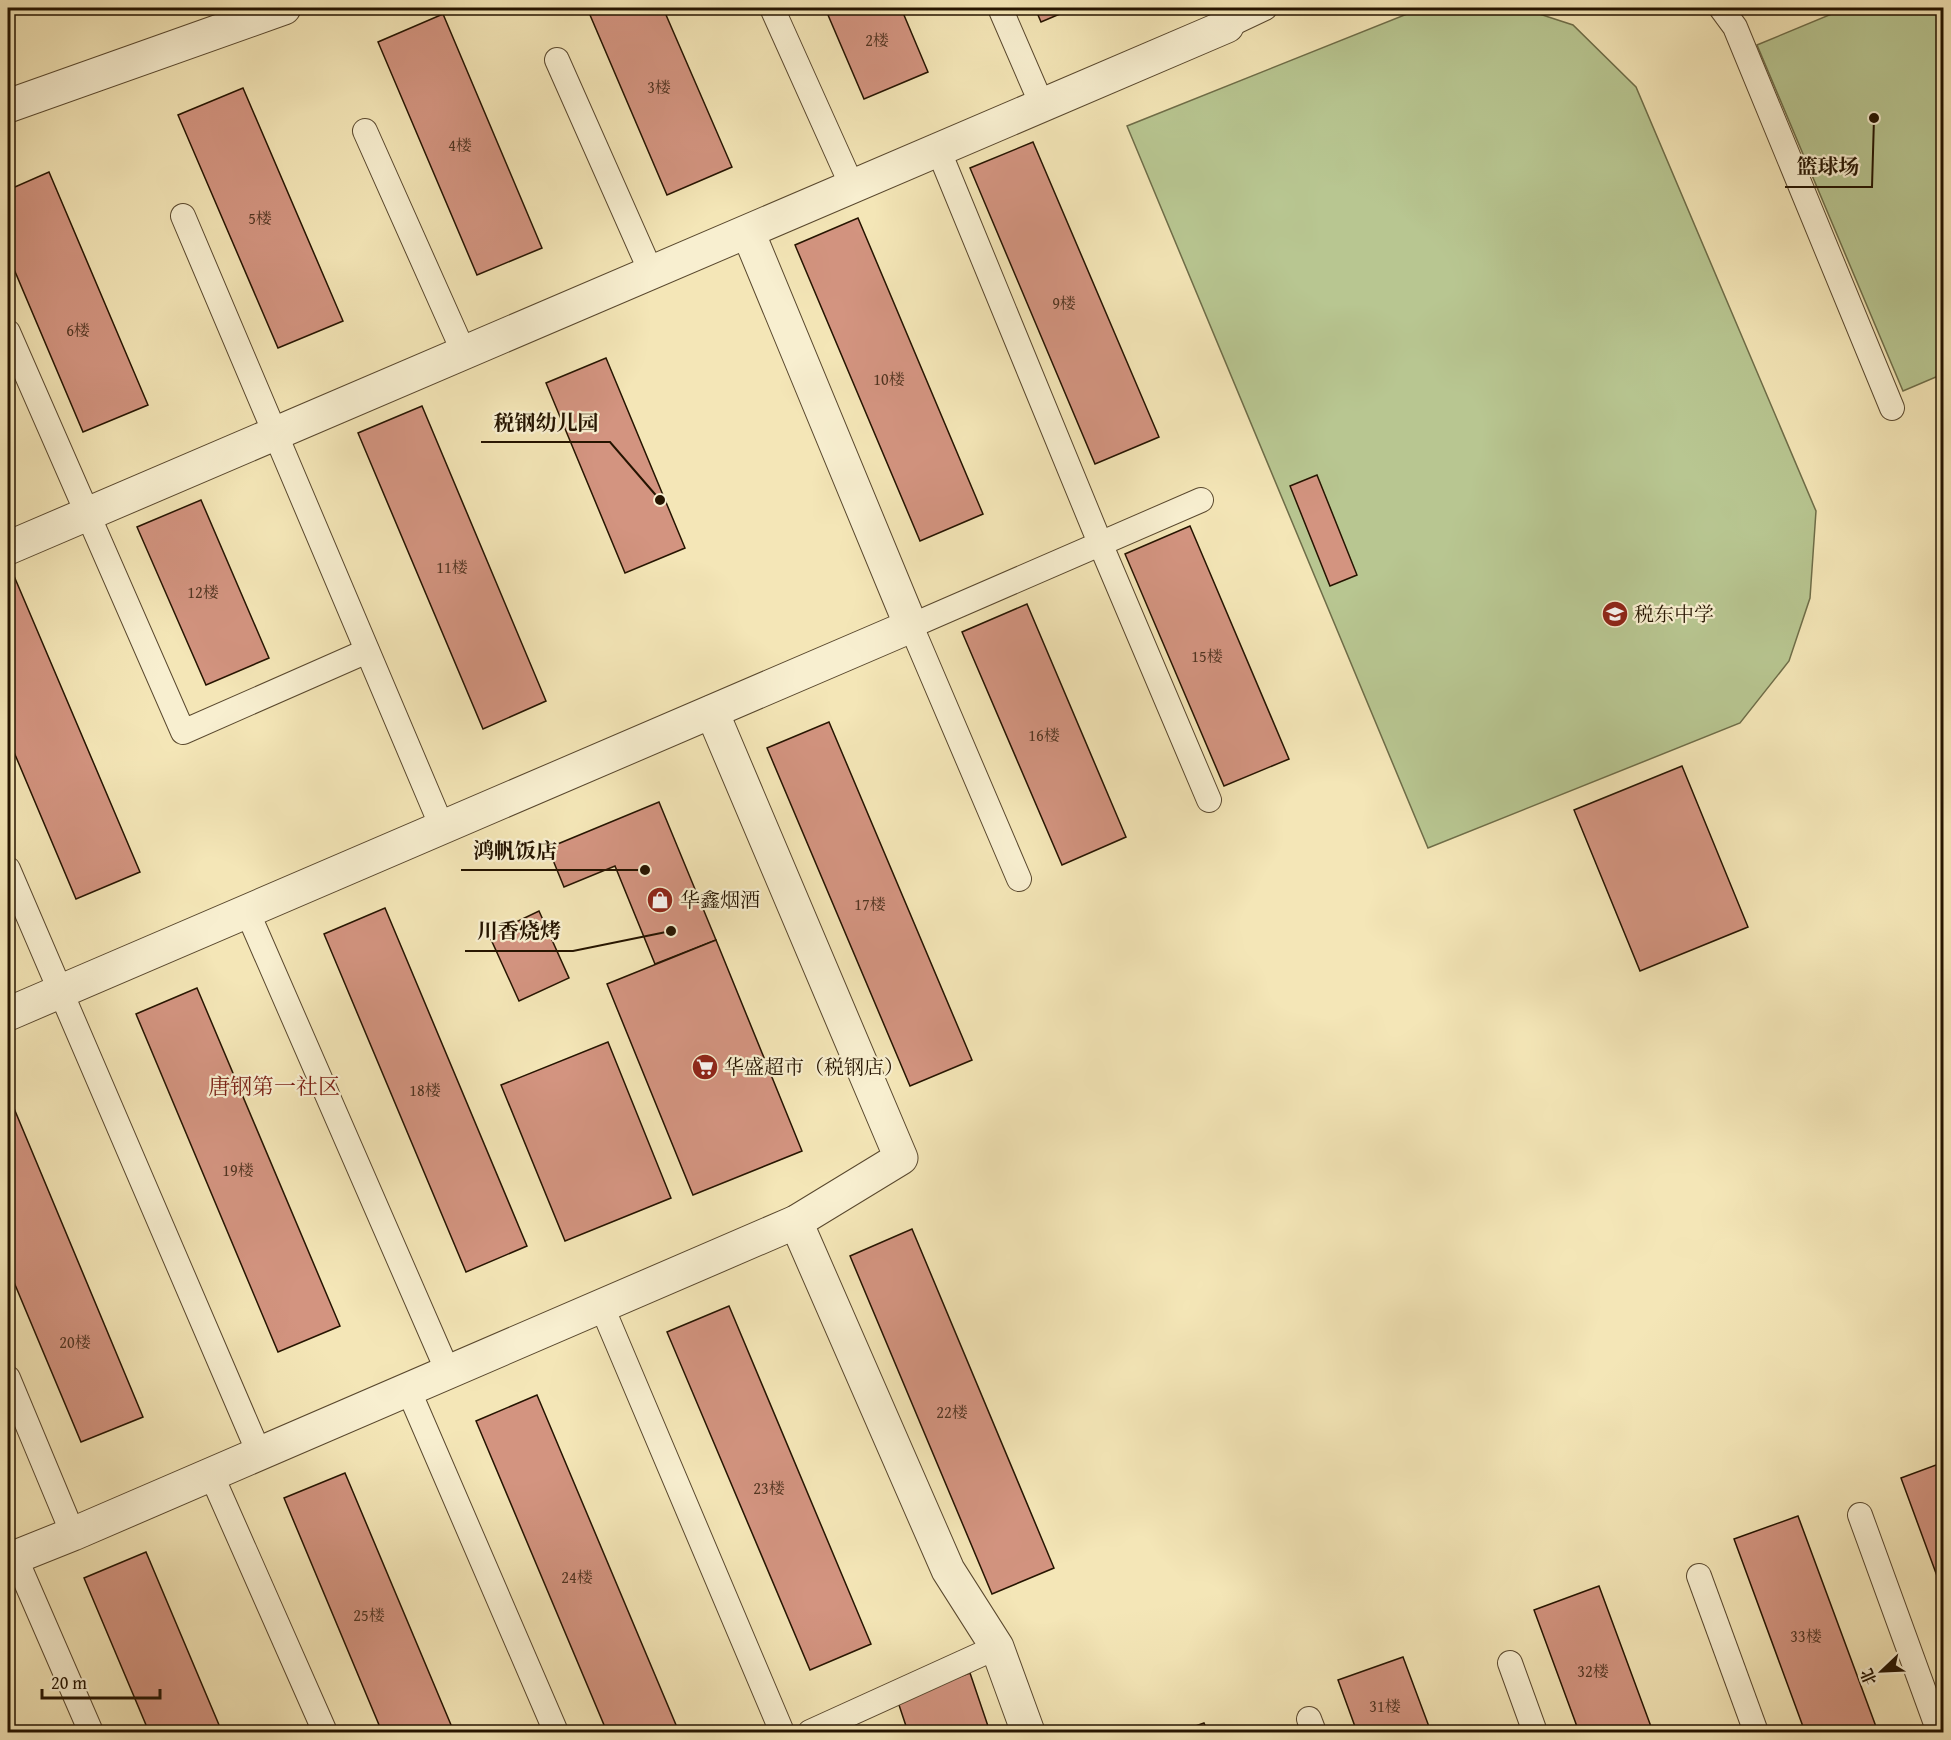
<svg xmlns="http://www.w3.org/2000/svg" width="1951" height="1740" font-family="'Gentium Book Plus','Noto Serif SC',serif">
  <rect width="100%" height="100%" fill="#f4e6b7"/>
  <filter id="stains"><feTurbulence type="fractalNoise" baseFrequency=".00333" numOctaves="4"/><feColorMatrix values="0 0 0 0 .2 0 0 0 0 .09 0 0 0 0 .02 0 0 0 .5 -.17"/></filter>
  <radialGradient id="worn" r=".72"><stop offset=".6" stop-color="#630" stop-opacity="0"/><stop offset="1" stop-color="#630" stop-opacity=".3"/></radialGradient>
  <g fill="#b8c691" stroke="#6e6d48" stroke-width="1.5">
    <path d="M1422,8h99l52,17 63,62 180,424 -6,87 -21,63 -49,62 -312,125 -301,-722z"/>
    <path d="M1846,8h97v366l-40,17 -146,-346z"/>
  </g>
  <g fill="#d39480" stroke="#251400" stroke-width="1.5">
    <path d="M587,8h76l69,159 -65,28z"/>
    <path d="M825,8h76l27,64 -64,27z"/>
    <path d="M1035,8h39l-33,14z"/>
    <path d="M443,14l99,234 -65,27 -99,-233z"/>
    <path d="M243,88l100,233 -65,27 -100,-233z"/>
    <path d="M1033,142l126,295 -64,27 -125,-296z"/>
    <path d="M49,172l99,233 -65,27 -75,-177v-65z"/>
    <path d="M858,218l125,296 -63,27 -125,-296z"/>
    <path d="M606,358l79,190 -60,25 -79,-190z"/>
    <path d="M422,406l124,295 -63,28 -125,-296z"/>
    <path d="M1317,475l40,100 -27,11 -40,-100z"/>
    <path d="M201,500l68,158 -63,27 -69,-158z"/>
    <path d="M1190,526l99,233 -65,27 -99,-232z"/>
    <path d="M14,576l126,296 -64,27 -68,-161v-159z"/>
    <path d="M1027,604l99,233 -64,28 -100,-233z"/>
    <path d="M829,722l143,338 -62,26 -143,-338z"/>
    <path d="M1682,766l66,161 -108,44 -66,-161z"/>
    <path d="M659,802l57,138 -61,24 -40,-98 -51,21 -16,-39z"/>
    <path d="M385,908l142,338 -61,26 -142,-338z"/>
    <path d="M539,911l30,67 -50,23 -30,-66z"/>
    <path d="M716,940l86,211 -109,44 -86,-211z"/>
    <path d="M197,988l143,338 -62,26 -142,-338z"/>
    <path d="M608,1042l63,156 -106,43 -64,-156z"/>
    <path d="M8,1094l135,323 -62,25 -73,-174z"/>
    <path d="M912,1229l142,339 -62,26 -142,-338z"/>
    <path d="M729,1306l142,338 -61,26 -143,-338z"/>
    <path d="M537,1395l142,337h-72l-131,-311z"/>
    <path d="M1944,1462v133l-43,-117z"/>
    <path d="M345,1473l109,259h-72l-98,-234z"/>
    <path d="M1798,1516l80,216h-73l-71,-193z"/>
    <path d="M146,1552l76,180h-73l-65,-154z"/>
    <path d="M1599,1586l54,146h-74l-45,-122z"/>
    <path d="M1403,1657l28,75h-74l-19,-52z"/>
    <path d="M970,1673l20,59h-82l-11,-33z"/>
    <path d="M1204,1723l4,9h-29z"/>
  </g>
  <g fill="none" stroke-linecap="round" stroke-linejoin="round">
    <defs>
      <g id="lane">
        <path d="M772,8l80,178"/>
        <path d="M1000,8l42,97"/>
        <path d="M1721,8l14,19 157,381"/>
        <path d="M1227,26l38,-18"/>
        <path d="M557,60l94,212"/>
        <path d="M365,131l99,222"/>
        <path d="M938,149l162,394 109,257"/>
        <path d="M183,216l259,611"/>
        <path d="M8,332l175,400 184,-81"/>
        <path d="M8,869l251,584"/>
        <path d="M1019,879l-108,-253 290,-126"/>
        <path d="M247,911l201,461"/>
        <path d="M602,1307l180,425"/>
        <path d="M8,1378l65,156"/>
        <path d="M408,1389l148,343"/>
        <path d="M211,1474l114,258"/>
        <path d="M1860,1515l79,217"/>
        <path d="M15,1557l76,175"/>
        <path d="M1699,1576l57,156"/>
        <path d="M1510,1663l25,69"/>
        <path d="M1309,1719l5,13"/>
        <path d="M810,1732l187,-85"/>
      </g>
      <g id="street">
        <path d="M8,106l276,-98"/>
        <path d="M8,548l1219,-522"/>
        <path d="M8,1014l903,-388 -163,-394"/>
        <path d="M796,1222l152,348 49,77 31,85"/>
        <path d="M8,1560l65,-26 723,-312 105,-64 -189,-446"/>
      </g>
    </defs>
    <use href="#lane" stroke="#59482e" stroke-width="26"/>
    <use href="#street" stroke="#59482e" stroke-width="35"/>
    <use href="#lane" stroke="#f8efd0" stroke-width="24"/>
    <use href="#street" stroke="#f8efd0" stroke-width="33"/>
  </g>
  <defs>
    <symbol id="school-disc" viewBox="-11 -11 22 22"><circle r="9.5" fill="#8f2418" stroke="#f8efd0"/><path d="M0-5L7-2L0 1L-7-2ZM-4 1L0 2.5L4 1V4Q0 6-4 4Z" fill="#fff"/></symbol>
    <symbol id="shop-disc" viewBox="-11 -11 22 22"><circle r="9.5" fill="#8f2418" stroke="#f8efd0"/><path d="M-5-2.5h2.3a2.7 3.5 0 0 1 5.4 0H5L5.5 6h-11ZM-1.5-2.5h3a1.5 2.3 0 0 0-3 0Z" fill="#fff"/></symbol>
    <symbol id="supermarket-disc" viewBox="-11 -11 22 22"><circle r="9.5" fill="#8f2418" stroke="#f8efd0"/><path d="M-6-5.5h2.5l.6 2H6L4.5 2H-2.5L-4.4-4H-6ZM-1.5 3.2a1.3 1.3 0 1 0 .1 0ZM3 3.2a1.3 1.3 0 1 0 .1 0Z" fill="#fff"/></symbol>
  </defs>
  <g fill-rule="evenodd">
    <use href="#school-disc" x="1600" y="599" width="30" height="30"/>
    <use href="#shop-disc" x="645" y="885" width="30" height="30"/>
    <use href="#supermarket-disc" x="690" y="1052" width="30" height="30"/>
  </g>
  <g text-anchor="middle" stroke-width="4.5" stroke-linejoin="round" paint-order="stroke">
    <g font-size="16" fill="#503420">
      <text x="877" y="46">2楼</text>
      <text x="659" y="93">3楼</text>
      <text x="460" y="151">4楼</text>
      <text x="260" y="224">5楼</text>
      <text x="1064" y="309">9楼</text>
      <text x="78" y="336">6楼</text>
      <text x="889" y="385">10楼</text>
      <text x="452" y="573">11楼</text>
      <text x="203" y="598">12楼</text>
      <text x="1207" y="662">15楼</text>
      <text x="1044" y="741">16楼</text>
      <text x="870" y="910">17楼</text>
      <text x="425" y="1096">18楼</text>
      <text x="238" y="1176">19楼</text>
      <text x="75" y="1348">20楼</text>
      <text x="952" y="1418">22楼</text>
      <text x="769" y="1494">23楼</text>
      <text x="577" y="1583">24楼</text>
      <text x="369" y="1621">25楼</text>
      <text x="1806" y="1642">33楼</text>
      <text x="1593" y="1677">32楼</text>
      <text x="1385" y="1712">31楼</text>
    </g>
    <g font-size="20" fill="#251400" stroke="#f8efd0" text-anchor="start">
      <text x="1634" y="621">税东中学</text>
      <text x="680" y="907">华鑫烟酒</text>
      <text x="724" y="1074">华盛超市（税钢店）</text>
    </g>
    <g font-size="22" fill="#7a1f14" stroke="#f8efd0">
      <text x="274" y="1094">唐钢第一社区</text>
    </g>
  </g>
  <path fill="none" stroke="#251400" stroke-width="2" d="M1874 118L1872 187H1785M660 500L610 442H481M645 870L569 870H461M671 931L573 951H465"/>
  <g fill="#251400" stroke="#f8efd0" stroke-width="2">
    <circle cx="1874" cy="118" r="6"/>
    <circle cx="660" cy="500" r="6"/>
    <circle cx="645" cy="870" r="6"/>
    <circle cx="671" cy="931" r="6"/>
  </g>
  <g font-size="21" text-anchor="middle" font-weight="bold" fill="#251400" stroke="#f8efd0" stroke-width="4.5" stroke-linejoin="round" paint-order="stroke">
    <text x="1828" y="174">篮球场</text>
    <text x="546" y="430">税钢幼儿园</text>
    <text x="515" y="858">鸿帆饭店</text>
    <text x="519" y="938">川香烧烤</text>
  </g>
  <rect width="1951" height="1740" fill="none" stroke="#f4e6b7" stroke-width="30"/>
  <rect x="9" y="9" width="1933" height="1722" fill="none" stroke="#251400" stroke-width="3"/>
  <rect x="15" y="15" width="1921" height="1710" fill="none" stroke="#251400" stroke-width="1.5"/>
  <g transform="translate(1882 1671) rotate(247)" stroke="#f8efd0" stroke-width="4.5" paint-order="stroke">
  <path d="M0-4.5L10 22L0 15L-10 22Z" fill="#251400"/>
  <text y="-9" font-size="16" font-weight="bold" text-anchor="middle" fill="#251400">北</text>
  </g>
  <path d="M42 1689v9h118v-9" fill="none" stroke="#251400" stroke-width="3"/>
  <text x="51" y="1689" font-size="18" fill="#251400" stroke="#f8efd0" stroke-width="4.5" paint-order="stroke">20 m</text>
  <rect width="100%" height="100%" filter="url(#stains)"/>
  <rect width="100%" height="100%" fill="url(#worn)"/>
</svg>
